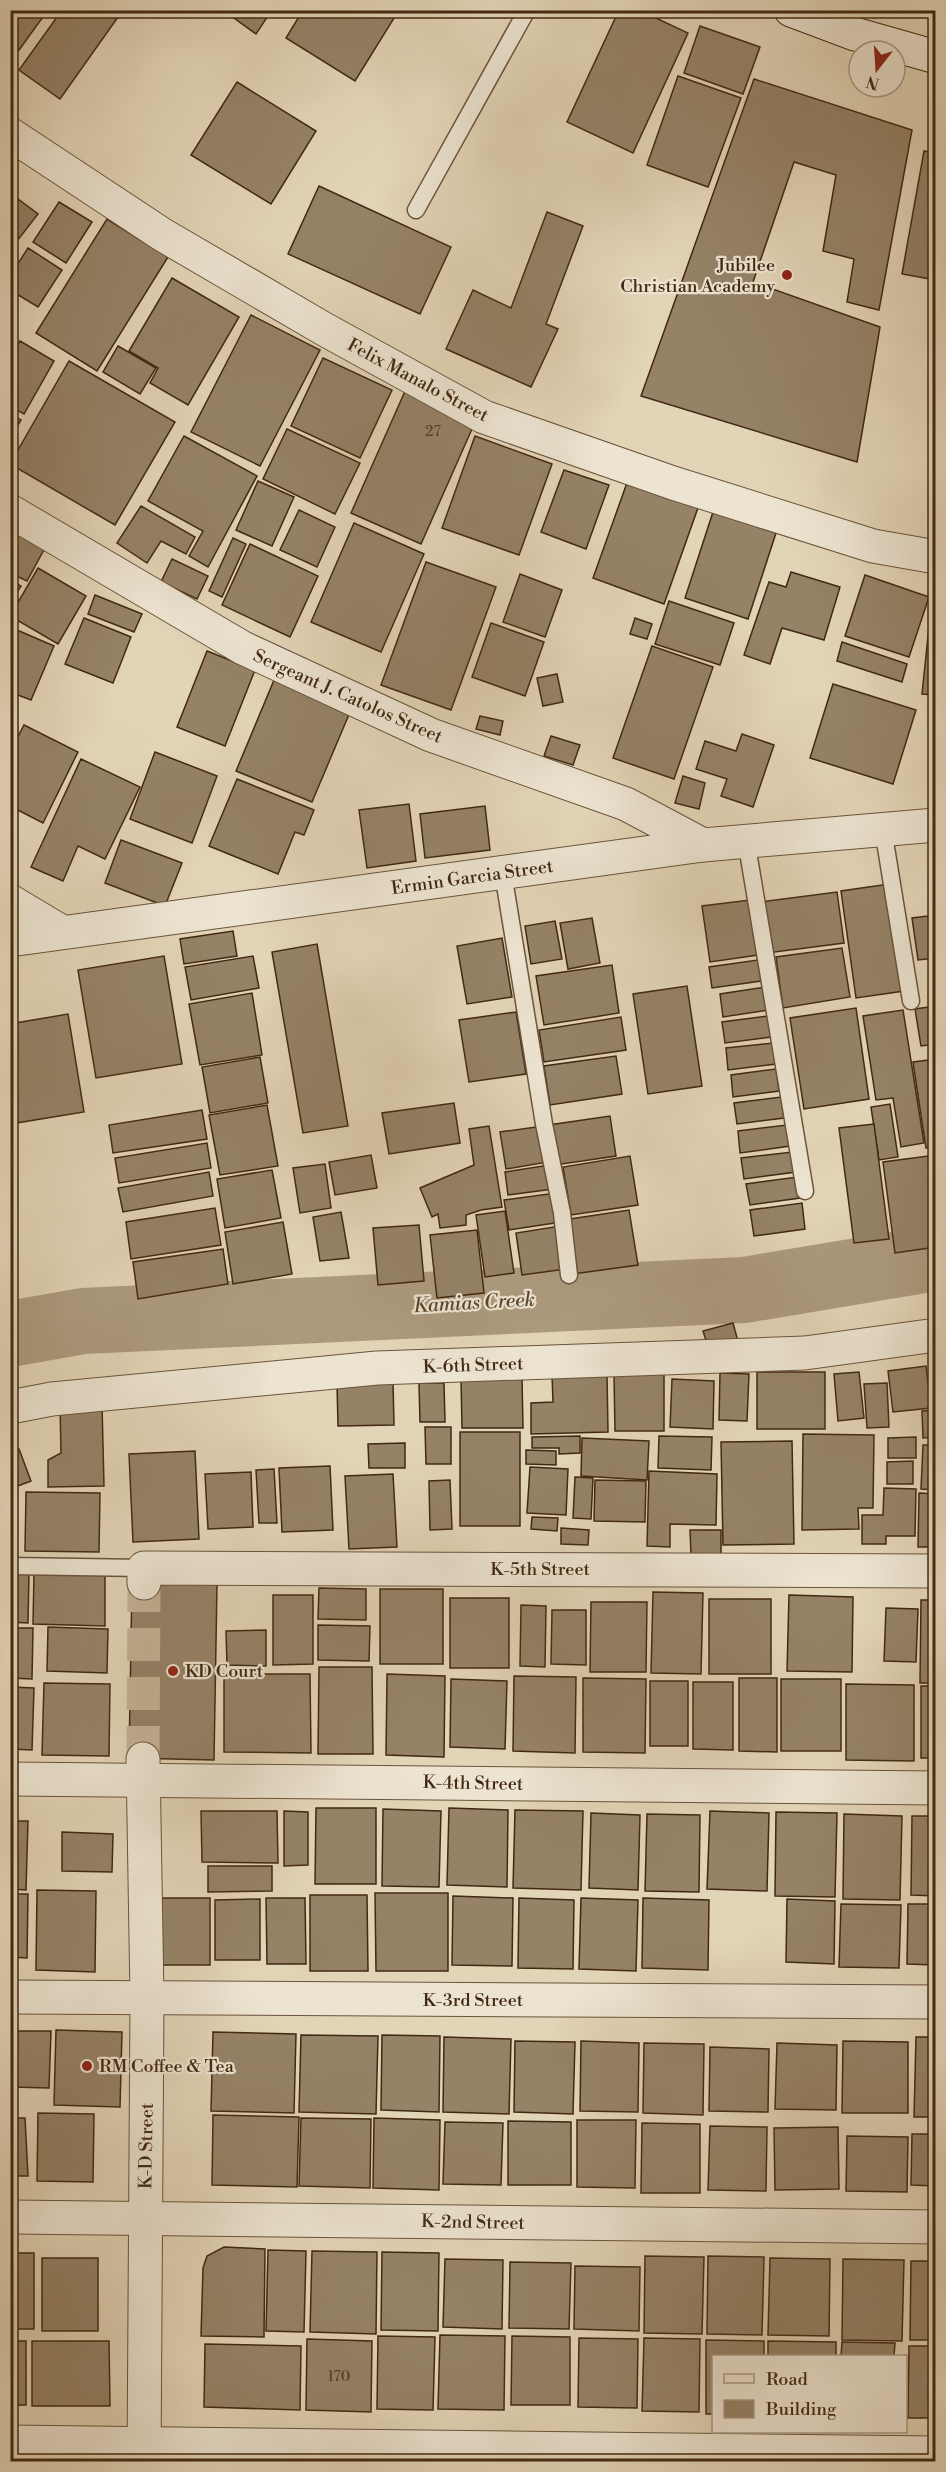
<svg xmlns="http://www.w3.org/2000/svg" width="946" height="2472" font-family="'Libre Bodoni',serif">
  <rect width="100%" height="100%" fill="#e2d4b6"/>
  <filter id="stains"><feTurbulence type="fractalNoise" baseFrequency=".00333" numOctaves="4"/><feColorMatrix values="0 0 0 0 .2 0 0 0 0 .09 0 0 0 0 .02 0 0 0 .5 -.17"/></filter>
  <radialGradient id="worn" r=".72"><stop offset=".6" stop-color="#630" stop-opacity="0"/><stop offset="1" stop-color="#630" stop-opacity=".3"/></radialGradient>
  <g fill="none" stroke-linecap="round" stroke-linejoin="round">
    <path stroke="#ac9a7e" stroke-width="66" d="M10,1334l73,-13 661,-31 192,-32"/>
  </g>
  <g fill="#958267" stroke="#422912" stroke-width="1.5">
    <path d="M10,10h38l-37,51 -1,-1z"/>
    <path d="M62,10h61l-63,89 -41,-29z"/>
    <path d="M223,10h49l-16,24z"/>
    <path d="M303,10h96l-44,71 -69,-43z"/>
    <path d="M619,10h20l49,23 -55,120 -66,-31z"/>
    <path d="M700,26l60,21 -17,47 -59,-21z"/>
    <path d="M678,76l63,22 -33,89 -61,-22z"/>
    <path d="M754,79l158,51 -33,180 -32,-8 7,-43 -31,-8 13,-76 -42,-13 -41,120 127,45 -23,135 -216,-66z"/>
    <path d="M237,82l79,49 -45,73 -80,-49z"/>
    <path d="M924,151l12,2v127l-34,-6z"/>
    <path d="M319,186l132,61 -31,67 -132,-60z"/>
    <path d="M10,193l28,21 -28,36z"/>
    <path d="M59,202l33,20 -26,41 -33,-21z"/>
    <path d="M547,212l36,14 -37,98 12,5 -27,58 -85,-38 27,-59 38,18z"/>
    <path d="M107,219l61,38 -71,114 -61,-38z"/>
    <path d="M28,248l34,22 -24,37 -28,-17v-14z"/>
    <path d="M172,278l67,39 -51,88 -38,-22 8,-15 -29,-17z"/>
    <path d="M251,315l69,35 -60,116 -69,-34z"/>
    <path d="M20,341l34,20 -30,53 -14,-8v-49z"/>
    <path d="M118,346l38,22 -16,26 -37,-22z"/>
    <path d="M323,358l69,32 -32,68 -69,-32z"/>
    <path d="M69,361l106,61 -60,103 -105,-61z"/>
    <path d="M406,389l70,31 -55,124 -70,-31z"/>
    <path d="M10,414l11,6 -11,18z"/>
    <path d="M287,429l73,34 -25,51 -72,-35z"/>
    <path d="M184,436l73,40 -49,91 -19,-11 14,-25 -55,-30z"/>
    <path d="M475,436l77,28 -33,91 -77,-27z"/>
    <path d="M564,470l45,15 -23,64 -45,-17z"/>
    <path d="M628,480l71,25 -35,99 -71,-26z"/>
    <path d="M258,481l36,16 -22,49 -36,-16z"/>
    <path d="M141,506l54,31 -9,17 -25,-13 -14,22 -30,-20z"/>
    <path d="M299,510l36,17 -18,40 -37,-17z"/>
    <path d="M713,512l63,21 -28,86 -63,-21z"/>
    <path d="M354,523l70,31 -43,98 -70,-30z"/>
    <path d="M10,525l37,19 -20,37 -17,-8z"/>
    <path d="M233,538l13,6 -24,53 -13,-6z"/>
    <path d="M250,544l68,32 -28,61 -68,-32z"/>
    <path d="M172,559l36,17 -11,23 -36,-17z"/>
    <path d="M426,562l70,25 -45,123 -70,-25z"/>
    <path d="M38,568l48,28 -28,48 -48,-28z"/>
    <path d="M791,572l49,15 -16,53 -42,-12 -12,36 -26,-9 25,-73 17,5z"/>
    <path d="M520,574l42,16 -17,47 -42,-15z"/>
    <path d="M865,575l64,22 -20,60 -64,-21z"/>
    <path d="M10,580l11,6 -11,18z"/>
    <path d="M933,588l3,1v106l-14,-1z"/>
    <path d="M95,595l47,19 -8,18 -46,-18z"/>
    <path d="M669,601l65,22 -14,42 -65,-21z"/>
    <path d="M84,618l47,19 -18,46 -48,-19z"/>
    <path d="M635,618l17,6 -5,15 -17,-5z"/>
    <path d="M491,623l53,19 -19,54 -53,-19z"/>
    <path d="M10,627l44,19 -23,54 -21,-8z"/>
    <path d="M842,642l65,22 -5,18 -65,-21z"/>
    <path d="M652,646l61,21 -39,112 -61,-21z"/>
    <path d="M207,651l48,19 -30,76 -48,-19z"/>
    <path d="M277,673l76,32 -41,97 -76,-31z"/>
    <path d="M557,674l6,28 -20,4 -6,-28z"/>
    <path d="M833,684l83,26 -23,74 -83,-26z"/>
    <path d="M480,716l23,5 -3,14 -24,-6z"/>
    <path d="M24,725l54,27 -35,71 -33,-17v-54z"/>
    <path d="M742,734l32,11 -21,62 -32,-11 6,-17 -31,-10 9,-28 31,10z"/>
    <path d="M551,736l29,9 -7,20 -29,-9z"/>
    <path d="M155,752l62,24 -25,67 -62,-24z"/>
    <path d="M81,759l59,28 -35,72 -27,-13 -15,35 -32,-14z"/>
    <path d="M683,776l22,7 -6,26 -24,-6z"/>
    <path d="M237,779l77,31 -10,25 -9,-3 -17,42 -69,-28z"/>
    <path d="M409,804l7,57 -49,7 -8,-58z"/>
    <path d="M485,806l5,44 -65,8 -5,-44z"/>
    <path d="M121,840l61,23 -17,43 -60,-23z"/>
    <path d="M889,884l15,107 -48,7 -15,-107z"/>
    <path d="M837,892l7,51 -77,10 -6,-51z"/>
    <path d="M750,900l8,55 -48,7 -8,-56z"/>
    <path d="M936,915v43l-18,2 -6,-42z"/>
    <path d="M592,918l8,45 -32,6 -8,-46z"/>
    <path d="M555,921l7,38 -31,5 -6,-38z"/>
    <path d="M233,931l4,25 -53,8 -4,-25z"/>
    <path d="M502,938l10,59 -45,7 -10,-58z"/>
    <path d="M317,944l31,182 -45,7 -31,-181z"/>
    <path d="M842,948l8,49 -67,11 -7,-51z"/>
    <path d="M164,956l18,108 -86,14 -18,-108z"/>
    <path d="M253,956l6,32 -68,12 -6,-33z"/>
    <path d="M758,960l3,21 -49,7 -3,-21z"/>
    <path d="M612,965l7,48 -75,12 -8,-49z"/>
    <path d="M687,986l15,100 -54,8 -15,-100z"/>
    <path d="M766,987l3,23 -46,7 -3,-23z"/>
    <path d="M252,993l10,62 -62,10 -11,-61z"/>
    <path d="M936,1006v38l-15,2 -6,-37z"/>
    <path d="M856,1008l13,91 -65,10 -14,-91z"/>
    <path d="M903,1010l21,133 -23,4 -8,-49 -17,2 -13,-84z"/>
    <path d="M516,1012l10,62 -57,8 -10,-62z"/>
    <path d="M68,1014l16,98 -74,12v-100z"/>
    <path d="M768,1016l3,21 -46,6 -3,-21z"/>
    <path d="M621,1017l5,33 -82,12 -5,-32z"/>
    <path d="M773,1043l3,21 -48,6 -2,-22z"/>
    <path d="M616,1056l6,38 -72,11 -6,-39z"/>
    <path d="M260,1057l8,46 -58,10 -8,-46z"/>
    <path d="M936,1059v88l-10,1 -13,-86z"/>
    <path d="M776,1069l3,22 -46,6 -2,-22z"/>
    <path d="M781,1097l3,21 -47,6 -3,-21z"/>
    <path d="M454,1103l6,40 -71,11 -7,-41z"/>
    <path d="M890,1104l8,53 -19,3 -8,-53z"/>
    <path d="M267,1105l11,61 -58,9 -11,-60z"/>
    <path d="M202,1110l5,29 -94,14 -4,-28z"/>
    <path d="M610,1116l6,40 -61,9 -6,-40z"/>
    <path d="M874,1124l15,115 -35,4 -15,-115z"/>
    <path d="M787,1125l3,21 -50,7 -2,-22z"/>
    <path d="M489,1126l13,81 -21,3 -15,5v10l-26,3 -2,-14 -6,3 -12,-29 54,-23 -5,-36z"/>
    <path d="M543,1126l5,36 -42,7 -6,-37z"/>
    <path d="M207,1143l4,25 -92,15 -4,-25z"/>
    <path d="M793,1152l3,20 -52,7 -3,-21z"/>
    <path d="M371,1155l6,33 -42,7 -6,-33z"/>
    <path d="M936,1155v92l-41,6 -12,-91z"/>
    <path d="M630,1156l8,49 -67,10 -8,-48z"/>
    <path d="M325,1164l6,44 -31,5 -7,-45z"/>
    <path d="M549,1165l4,24 -45,6 -3,-23z"/>
    <path d="M272,1170l9,48 -56,10 -8,-49z"/>
    <path d="M209,1172l4,24 -90,16 -5,-24z"/>
    <path d="M797,1177l3,21 -50,7 -4,-21z"/>
    <path d="M556,1193l5,29 -52,8 -5,-30z"/>
    <path d="M802,1203l3,26 -51,7 -4,-26z"/>
    <path d="M215,1208l6,37 -90,14 -5,-37z"/>
    <path d="M629,1210l9,55 -65,9 -9,-54z"/>
    <path d="M505,1211l9,62 -29,4 -9,-62z"/>
    <path d="M341,1212l8,46 -29,3 -7,-44z"/>
    <path d="M283,1222l9,52 -59,10 -8,-52z"/>
    <path d="M419,1225l5,56 -46,4 -5,-57z"/>
    <path d="M560,1226l6,43 -44,6 -6,-42z"/>
    <path d="M477,1230l7,63 -47,5 -7,-63z"/>
    <path d="M223,1249l5,35 -90,15 -5,-37z"/>
    <path d="M733,1323l6,22 -29,8 -7,-22z"/>
    <path d="M926,1366l5,42 -38,4 -5,-41z"/>
    <rect x="757" y="1372" width="68" height="57"/>
    <path d="M859,1372l5,46 -26,3 -4,-47z"/>
    <path d="M664,1373v58h-49l-1,-57z"/>
    <path d="M720,1373l29,1 -2,47 -28,-1z"/>
    <path d="M607,1374l1,58 -77,2v-31l22,-1 -1,-27z"/>
    <path d="M461,1378h61l1,50h-61z"/>
    <path d="M672,1379l42,2 -1,48 -43,-2z"/>
    <path d="M393,1382l1,43 -56,1 -1,-42z"/>
    <path d="M419,1383h25l1,39h-25z"/>
    <path d="M887,1383l2,44 -22,1 -3,-44z"/>
    <path d="M102,1404l2,82 -56,1v-27l13,-7 -1,-48z"/>
    <path d="M936,1410v27l-13,1 -1,-27z"/>
    <path d="M425,1427h26v37h-25z"/>
    <rect x="460" y="1432" width="60" height="94"/>
    <path d="M803,1434l71,1 -1,73h-15l1,21 -57,1z"/>
    <path d="M580,1436v17l-21,1v-6h-27v-11z"/>
    <path d="M659,1436l53,1 -1,33 -53,-2z"/>
    <path d="M916,1437v21h-28v-20z"/>
    <path d="M582,1438l67,3 -2,39 -66,-4z"/>
    <path d="M792,1441l2,103 -71,1 -2,-103z"/>
    <path d="M405,1443v25h-36l-1,-24z"/>
    <path d="M923,1445h13v45l-15,-1z"/>
    <path d="M19,1449l12,32 -21,8v-37z"/>
    <path d="M526,1450l30,1v14l-30,-1z"/>
    <path d="M195,1451l4,88 -66,3 -4,-88z"/>
    <path d="M913,1461v23h-26v-22z"/>
    <path d="M330,1466l3,64 -51,2 -3,-64z"/>
    <path d="M530,1467l38,2 -2,46 -39,-2z"/>
    <path d="M274,1469l3,54h-18l-3,-53z"/>
    <path d="M649,1471l68,3 -1,51 -46,-1v23l-23,-1z"/>
    <path d="M251,1472l2,55 -45,2 -3,-55z"/>
    <path d="M393,1474l4,73 -48,2 -4,-73z"/>
    <path d="M575,1477l18,1 -2,41 -18,-1z"/>
    <path d="M450,1480l2,49 -22,1 -1,-49z"/>
    <path d="M595,1480l51,1 -1,41 -51,-1z"/>
    <path d="M884,1488l32,1 -1,47h-29v8h-24v-29h21z"/>
    <path d="M26,1492l74,1 -1,59 -74,-1z"/>
    <path d="M919,1493l17,1v53h-18z"/>
    <path d="M532,1517l26,1 -1,13 -26,-2z"/>
    <path d="M561,1528l28,2 -1,15 -27,-1z"/>
    <path d="M690,1530h31v25h-30z"/>
    <path d="M10,1573h19l-1,50 -18,-1z"/>
    <path d="M34,1574l71,1v51l-72,-2z"/>
    <path d="M132,1582l85,2 -3,176 -85,-2z"/>
    <path d="M319,1588l47,1v31l-48,-1z"/>
    <rect x="380" y="1589" width="63" height="75"/>
    <path d="M653,1592l50,1 -2,81 -50,-1z"/>
    <path d="M273,1595h40v69l-40,1z"/>
    <path d="M789,1595l64,2 -1,75 -65,-1z"/>
    <rect x="450" y="1598" width="59" height="70"/>
    <rect x="709" y="1599" width="62" height="75"/>
    <path d="M921,1600h15v83h-16z"/>
    <path d="M591,1602h56l-1,70h-56z"/>
    <path d="M521,1605l25,1 -1,61 -25,-1z"/>
    <path d="M886,1608l32,1 -2,53 -32,-1z"/>
    <path d="M552,1610h34v55l-35,-1z"/>
    <path d="M318,1625l52,1 -1,35 -51,-1z"/>
    <path d="M48,1627l60,2 -1,44 -60,-2z"/>
    <path d="M10,1628h23l-1,51 -22,-1z"/>
    <path d="M266,1630v36l-39,-1 -1,-34z"/>
    <path d="M319,1667h53l1,87h-55z"/>
    <path d="M224,1674h86l1,79 -87,-1z"/>
    <path d="M387,1674l58,2 -1,81 -58,-2z"/>
    <path d="M514,1676l62,1 -1,76 -62,-2z"/>
    <path d="M583,1678l63,1 -1,74 -62,-1z"/>
    <path d="M739,1678h38v74l-38,-1z"/>
    <path d="M451,1679l56,2 -2,68 -55,-2z"/>
    <rect x="781" y="1679" width="60" height="72"/>
    <rect x="650" y="1681" width="38" height="65"/>
    <path d="M693,1682h40v68l-40,-1z"/>
    <path d="M44,1683l66,1 -1,72 -67,-1z"/>
    <path d="M846,1684l68,1v76l-68,-1z"/>
    <rect x="921" y="1686" width="15" height="72"/>
    <path d="M10,1687l24,1 -2,62 -22,-1z"/>
    <path d="M316,1808h60v76h-61z"/>
    <path d="M449,1808l59,2 -1,77 -60,-2z"/>
    <path d="M383,1809l58,2 -2,76 -57,-1z"/>
    <path d="M515,1810l68,1 -2,79 -68,-2z"/>
    <path d="M201,1811h76l1,52 -76,-1z"/>
    <path d="M284,1811l24,1v53l-24,1z"/>
    <path d="M710,1811l59,2 -2,78 -60,-2z"/>
    <path d="M776,1812l61,1 -2,84 -60,-1z"/>
    <path d="M591,1813l49,2 -2,75 -49,-2z"/>
    <path d="M647,1814l53,1 -1,77 -54,-1z"/>
    <path d="M844,1814l58,2 -2,84 -57,-1z"/>
    <path d="M912,1816h24v80l-25,-1z"/>
    <path d="M10,1821h18l-2,69 -16,-1z"/>
    <path d="M62,1832l51,2 -1,38 -50,-1z"/>
    <path d="M208,1866h64v25l-64,1z"/>
    <path d="M37,1890l59,1 -1,81 -59,-2z"/>
    <path d="M375,1893h73v78h-72z"/>
    <path d="M10,1894h18l-1,64 -17,-1z"/>
    <path d="M310,1895h57l1,76h-58z"/>
    <path d="M453,1896l60,2 -1,68 -60,-1z"/>
    <rect x="162" y="1898" width="48" height="67"/>
    <path d="M266,1898h39l1,66h-39z"/>
    <path d="M519,1898l55,2 -1,69 -55,-1z"/>
    <path d="M581,1898l57,2 -2,71 -57,-2z"/>
    <path d="M643,1898l66,2 -1,70 -66,-2z"/>
    <path d="M260,1899v61h-45v-60z"/>
    <path d="M787,1899l48,2 -1,63 -48,-2z"/>
    <path d="M841,1904l60,1 -2,63 -60,-1z"/>
    <path d="M908,1904h28v61l-29,-1z"/>
    <path d="M56,2030l66,2 -2,75 -66,-2z"/>
    <path d="M10,2031h41l-2,57 -39,-1z"/>
    <path d="M213,2032l83,2 -2,79 -83,-2z"/>
    <path d="M301,2035l77,1 -2,78 -77,-2z"/>
    <path d="M382,2035l58,1 -1,76 -58,-2z"/>
    <path d="M444,2037l67,2 -2,75 -66,-2z"/>
    <path d="M916,2037h20v80h-22z"/>
    <path d="M515,2041l60,1 -2,72 -59,-2z"/>
    <path d="M581,2041l58,2 -1,69 -58,-1z"/>
    <path d="M843,2041l65,1v71h-66z"/>
    <path d="M644,2043l60,1 -1,71 -60,-2z"/>
    <path d="M777,2043l60,2 -1,65 -61,-1z"/>
    <path d="M710,2047l59,2 -1,63 -59,-1z"/>
    <path d="M38,2113l56,1 -1,68 -56,-1z"/>
    <path d="M213,2115l86,2 -2,70 -85,-2z"/>
    <path d="M10,2118h15l3,58h-18z"/>
    <path d="M301,2118l70,1 -1,69 -71,-2z"/>
    <path d="M374,2118l66,2 -1,70 -66,-2z"/>
    <path d="M577,2120h59l-1,68 -58,-1z"/>
    <path d="M508,2121l63,1v63h-63z"/>
    <path d="M445,2122l58,1 -2,62 -58,-1z"/>
    <path d="M642,2123l58,1v69h-59z"/>
    <path d="M710,2126l57,1 -1,64 -58,-1z"/>
    <path d="M838,2127l1,62 -64,1 -1,-62z"/>
    <path d="M912,2134h24v52l-25,-1z"/>
    <path d="M847,2136l61,1 -1,55 -61,-1z"/>
    <path d="M224,2247l41,2 -1,88 -63,-1 2,-68 4,-12z"/>
    <path d="M268,2250l38,1 -2,81 -38,-1z"/>
    <path d="M312,2251l65,1 -1,82 -66,-2z"/>
    <path d="M382,2252l57,1 -1,78 -57,-1z"/>
    <rect x="10" y="2253" width="24" height="76"/>
    <path d="M645,2256l59,1 -2,77 -58,-1z"/>
    <path d="M708,2256l56,1 -2,78 -55,-1z"/>
    <rect x="42" y="2258" width="56" height="73"/>
    <path d="M770,2258l60,1 -1,77 -61,-1z"/>
    <path d="M445,2259l58,1 -1,69 -59,-2z"/>
    <path d="M843,2259l61,1 -2,81 -60,-1z"/>
    <path d="M911,2261h25v79h-26z"/>
    <path d="M510,2262l61,1 -2,66 -60,-1z"/>
    <path d="M575,2266l65,1 -1,64 -65,-2z"/>
    <path d="M440,2335l65,1 -1,74 -66,-1z"/>
    <path d="M378,2336l57,1 -2,73 -56,-1z"/>
    <path d="M512,2336l58,1v68h-59z"/>
    <path d="M579,2338l59,1 -1,69 -59,-1z"/>
    <path d="M644,2338l56,1 -1,73 -57,-1z"/>
    <path d="M307,2339l65,2 -1,71 -65,-2z"/>
    <path d="M706,2340l58,1v15h-50v58h-8z"/>
    <rect x="10" y="2341" width="16" height="64"/>
    <path d="M32,2341h77l1,65h-78z"/>
    <path d="M768,2341l68,1v14h-68z"/>
    <path d="M842,2342l53,1 -1,13h-53z"/>
    <path d="M205,2344l96,2 -1,64 -96,-3z"/>
    <path d="M909,2346h27v72h-28z"/>
  </g>
  <g fill="none" stroke-linecap="round" stroke-linejoin="round">
    <path stroke="#c2b295" stroke-width="33" stroke-dasharray="33 16" stroke-linecap="butt" d="M143,1759l1,-176"/>
    <defs>
      <g id="lane">
        <path d="M416,210l111,-200"/>
        <path d="M883,829l28,172"/>
        <path d="M746,840l59,351"/>
        <path d="M503,873l41,251 18,89 7,62"/>
        <path d="M10,1566l134,2"/>
      </g>
      <g id="street">
        <path d="M10,134l153,101 161,94 160,88 189,66 200,63 63,11"/>
        <path d="M10,511l233,137 188,87 195,69 77,41"/>
        <path d="M10,901l52,31"/>
        <path d="M10,940l693,-95 233,-20"/>
        <path d="M10,1407l42,-8 325,-31 428,-15 131,-18"/>
        <path d="M144,1583v-15l792,3"/>
        <path d="M143,1759l4,239 -3,464"/>
        <path d="M10,1779l926,9"/>
        <path d="M10,1997l926,5"/>
        <path d="M10,2217l926,10"/>
        <path d="M10,2442l926,11"/>
      </g>
      <path id="secondary" d="M791,10l64,24 81,23"/>
    </defs>
    <use href="#lane" stroke="#6a543b" stroke-width="19"/>
    <use href="#street" stroke="#6a543b" stroke-width="35"/>
    <use href="#secondary" stroke="#422912" stroke-width="35"/>
    <use href="#lane" stroke="#ece3d0" stroke-width="16"/>
    <use href="#street" stroke="#ece3d0" stroke-width="33"/>
    <use href="#secondary" stroke="#ece3d0" stroke-width="33"/>
  </g>
  <g fill="#8f2418" stroke="#ece3d0" stroke-width="2">
    <circle cx="787" cy="275" r="6"/>
    <circle cx="173" cy="1671" r="6"/>
    <circle cx="87" cy="2066" r="6"/>
  </g>
  <g text-anchor="middle" stroke-width="4.5" stroke-linejoin="round" paint-order="stroke">
    <g font-size="15" fill="#573f27">
      <text x="433" y="436">27</text>
      <text x="339" y="2381">170</text>
    </g>
    <g font-size="18" fill="#422912" stroke="#ece3d0" text-anchor="start">
      <text x="775" y="271" text-anchor="end">Jubilee<tspan x="775" dy="21">Christian Academy</tspan></text>
      <text x="185" y="1677">KD Court</text>
      <text x="99" y="2072">RM Coffee &amp; Tea</text>
    </g>
    <g font-size="18" fill="#422912" stroke="#ece3d0">
      <text transform="translate(418 380) rotate(28)" y="6">Felix Manalo Street</text>
      <text transform="translate(348 696) rotate(24)" y="6">Sergeant J. Catolos Street</text>
      <text transform="translate(472 877) rotate(-8)" y="6">Ermin Garcia Street</text>
      <text transform="translate(473 1365) rotate(-2)" y="6">K-6th Street</text>
      <text x="540" y="1575">K-5th Street</text>
      <text transform="translate(473 1783) rotate(1)" y="6">K-4th Street</text>
      <text x="473" y="2006">K-3rd Street</text>
      <text transform="translate(146 2146) rotate(-89)" y="6">K-D Street</text>
      <text transform="translate(473 2222) rotate(1)" y="6">K-2nd Street</text>
    </g>
    <g font-size="20" font-style="italic" fill="#5c452d" stroke="#ece3d0">
      <text transform="translate(474 1302) rotate(-3)" y="7">Kamias Creek</text>
    </g>
  </g>
  <rect width="946" height="2472" fill="none" stroke="#e2d4b6" stroke-width="36"/>
  <rect x="12" y="12" width="922" height="2448" fill="none" stroke="#422912" stroke-width="3"/>
  <rect x="18" y="18" width="910" height="2436" fill="none" stroke="#422912" stroke-width="1.5"/>
  <rect x="712" y="2355" width="195" height="78" fill="#ece3d0" stroke="#a89984" stroke-width="1.5"/>
  <rect x="724" y="2374" width="30" height="9" fill="#ece3d0" stroke="#a89984" stroke-width="1.5"/>
  <text x="766" y="2385" font-size="18" fill="#422912">Road</text>
  <rect x="724" y="2400" width="30" height="18" fill="#958267" stroke="#a89984" stroke-width="1.5"/>
  <text x="766" y="2415" font-size="18" fill="#422912">Building</text>
  <g transform="translate(877 69) rotate(197)"><circle r="28" fill="#ece3d0" stroke="#a89984" stroke-width="1.5"/>
  <path d="M0-4.5L10 22L0 15L-10 22Z" fill="#8f2418"/>
  <text y="-9" font-size="16" font-weight="bold" text-anchor="middle" fill="#422912">N</text>
  </g>
  <rect width="100%" height="100%" filter="url(#stains)"/>
  <rect width="100%" height="100%" fill="url(#worn)"/>
</svg>
